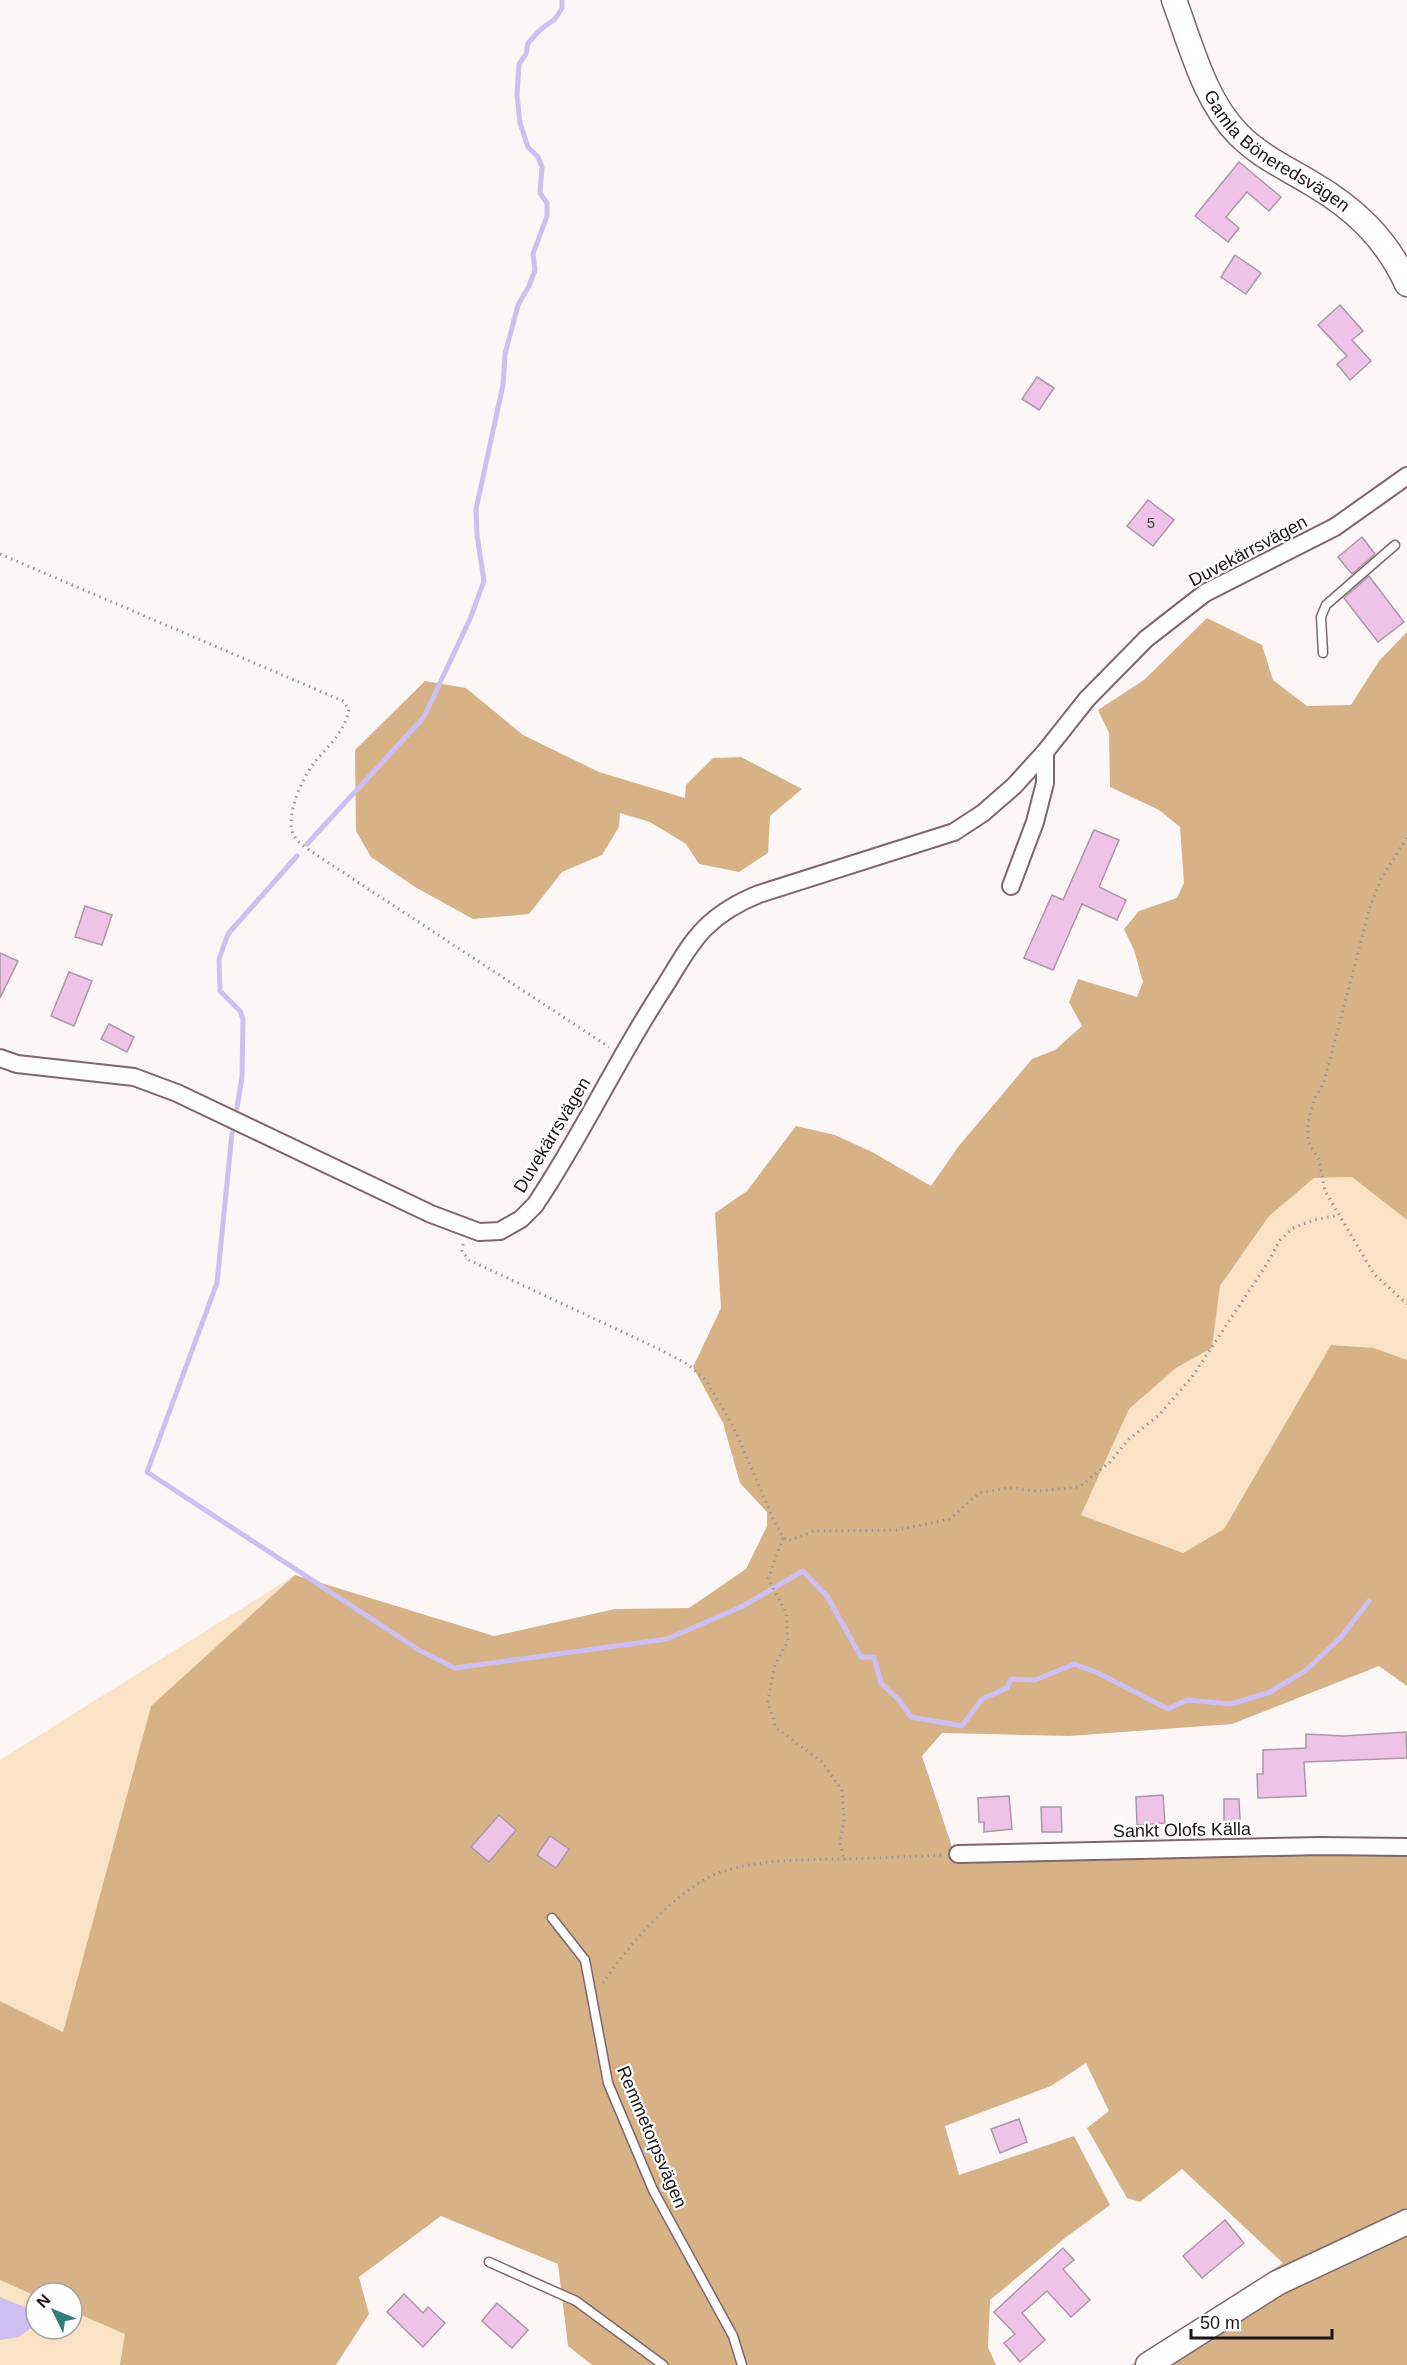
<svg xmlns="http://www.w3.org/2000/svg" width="1407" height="2365" font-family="Arial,sans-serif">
  <rect width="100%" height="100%" fill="#fcf6f7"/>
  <g fill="#fae2c5" fill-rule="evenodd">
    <path d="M1352,1177l55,43v140l-33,-12 -43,-3 -107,184 -41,24 -102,-38 48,-106 47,-41 36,-20 8,-62 49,-70 45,-38z"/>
    <path d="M295,1575l-144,131 -88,326 -63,-31v-241z"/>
    <path d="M0,2258l314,107h-314zM36,2293h36v36h-36z"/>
  </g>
  <g fill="#d7b286">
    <path d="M1207,618l55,27 11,35 34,26 44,-1 28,-44 28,-29v588l-55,-43 -38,1 -45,38 -49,70 -8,62 -36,20 -47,41 -48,106 102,38 41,-24 107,-184 43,3 33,12v326l-28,-20 -147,58 -163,12 -127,-3 -20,23 30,91 455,-9v527h-276l152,-102 -101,-94 -42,33 -13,-4 -40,-70 22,-17 -23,-48 -35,23 -106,40 14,49 115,-39 36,69 -45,33 -75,62 -2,47 8,18h-404l-24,-19 -10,-82 -117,-48 -82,61 10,37 -33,51h-216l5,-31 -53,-23v-18h-36v3l-36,-16v-279l63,31 88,-326 144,-131 199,61 121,-27 74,-1 57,-39 21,-43v-14l-27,-29 -17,-60 -30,-56 28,-59 -6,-95 32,-22 49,-65 39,9 37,17 59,34 27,-39 74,-88 23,-9 27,-24 -13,-24 9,-23 59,18 6,-15 -9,-32 -10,-21 15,-18 38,-13 7,-15 -4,-56 -21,-17 -49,-23 -1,-54 -11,-23 46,-30z"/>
    <path d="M425,681l41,7 57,47 76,37 86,26 1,-13 27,-27 28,-1 61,32 -32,27 -2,37 -29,19 -40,-8 -13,-20 -36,-22 -30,-9 -1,14 -17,28 -40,17 -33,42 -56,5 -58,-32 -44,-30 -15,-26 -1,-81z"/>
  </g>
  <path fill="#cebff2" d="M0,2297l32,13 4,14 -17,13 -19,3z"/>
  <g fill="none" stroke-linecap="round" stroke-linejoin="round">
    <g stroke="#cebff2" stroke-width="5">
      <path d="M307,844l117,-127 46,-98 14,-38 -7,-46 -1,-26 27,-124 2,-31 13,-49 11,-19 6,-16 -2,-16 14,-38v-13l-7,-10 2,-26 -4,-10 -10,-10 -8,-24 -3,-28 2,-31 7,-10 2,-11 13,-14 14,-10 7,-11v-8"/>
      <path d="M237,1108l5,-31 1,-58 -3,-8 -20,-20 -1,-32 9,-25 69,-78"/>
      <path d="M232,1133l-15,150 -70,189 272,178 36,18 212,-29 76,-33 60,-35 24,25 34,61h13l7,26 19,18 11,16 51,9 20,-27 25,-11 4,-9 24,1 39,-16 24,9 70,36 19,-9 44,4 39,-12 35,-21 36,-34 28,-36"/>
    </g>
  </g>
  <g fill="#efc2e8" stroke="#ac97a9" stroke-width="1.5">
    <path d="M1239,162l42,35 -12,14 -22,-19 -21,25 13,11 -11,14 -33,-26z"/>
    <path d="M1235,255l26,18 -15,21 -25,-17z"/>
    <path d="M1340,305l23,26 -11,9 19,21 -21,19 -13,-16 10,-8 -29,-31z"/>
    <path d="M1037,377l17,11 -15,22 -17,-11z"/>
    <path d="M1148,500l26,20 -21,26 -26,-20z"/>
    <path d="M1362,537l13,17 -23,20 -14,-17z"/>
    <path d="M1369,576l35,46 -26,20 -34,-44z"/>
    <path d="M1094,830l25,10 -20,47 27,13 -9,20 -35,-16 -29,66 -29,-12 28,-63 11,5z"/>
    <path d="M85,906l27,9 -10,30 -27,-8z"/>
    <path d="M0,953l18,8 -18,37z"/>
    <path d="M69,972l23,9 -18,45 -23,-10z"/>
    <path d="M109,1024l25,13 -7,15 -26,-13z"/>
    <path d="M1406,1732l1,26 -103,4 2,34 -48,2 -1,-24h6v-24l43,-2v-14l38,2z"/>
    <path d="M1163,1795l2,28 -28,2 -1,-28z"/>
    <path d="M1009,1796l3,33 -28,3v-10h-5l-1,-24z"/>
    <path d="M1224,1799h15l1,22 -16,1z"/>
    <path d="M1041,1807h20l1,25h-20z"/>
    <path d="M499,1815l17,15 -27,32 -18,-15z"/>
    <path d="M550,1836l19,13 -13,19 -19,-13z"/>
    <path d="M1019,2119l8,23 -27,11 -9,-24z"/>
    <path d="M1225,2220l19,23 -42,35 -19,-22z"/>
    <path d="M1063,2248l11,12 -11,9 27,31 -19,17 -24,-26 -25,22 23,27 -25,22 -16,-19 11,-9 -21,-22z"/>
    <path d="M404,2294l19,19 5,-6 17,16 -22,24 -36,-35z"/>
    <path d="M497,2303l31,27 -16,18 -30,-27z"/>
  </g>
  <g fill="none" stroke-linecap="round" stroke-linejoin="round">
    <defs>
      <g id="lane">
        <path d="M1323,653l-2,-36 5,-12 69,-60"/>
        <path d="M552,1918l33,42 23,123 45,107 80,146 9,29"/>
        <path d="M489,2262l87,39 87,64"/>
      </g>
      <g id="street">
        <path d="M1011,886l24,-64 10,-39v-31"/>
        <path d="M0,1058l17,6 117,13 43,16 254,121 48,18 21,-1 21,-12 14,-14c46,-68 81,-144 126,-213 14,-21 26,-46 44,-64 16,-16 34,-26 54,-34l195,-62 29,-19 31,-27 31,-34 42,-53 59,-60 59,-46 130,-66 72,-51"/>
        <path d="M958,1854l363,-8 86,1"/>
      </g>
      <g id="secondary">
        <path id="s1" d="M1174,0c17,45 30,100 65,135 21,21 47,33 72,48 43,25 75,55 96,101"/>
        <path d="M1148,2365l129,-82 130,-61"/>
      </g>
    </defs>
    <use href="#lane" stroke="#80666b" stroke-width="11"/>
    <use href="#street" stroke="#80666b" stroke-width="20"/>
    <use href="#secondary" stroke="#80666b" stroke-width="27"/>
    <g stroke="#9c9596" stroke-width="3" stroke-dasharray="1.5 4.5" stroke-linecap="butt">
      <path d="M0,554l343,147 6,8c-4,23 -21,37 -35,54 -12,15 -30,55 -20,73 5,8 14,13 21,18l294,193"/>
      <path d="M1407,838l-26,41 -11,28 -46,175 -10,18 -6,22v20l11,18 6,31 49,83 33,30"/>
      <path d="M463,1244l-1,7 7,9 192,90 26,14 19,16 28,48 41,95 8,14 5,4 26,-10 83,-1 53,-11 29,-26 30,-5 30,3 40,-4 31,-25 19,-23 30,-24 33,-38 73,-110 15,-27 13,-12 21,-8 25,-5"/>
      <path d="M783,1538l-15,41 18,33 2,29 -14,26 -6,35 8,26 46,34 20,28 2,30 -4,23 4,16"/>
      <path d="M603,1983c23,-35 75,-95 115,-110 40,-14 82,-13 123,-14 34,-1 67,-2 101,-4"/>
    </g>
    <use href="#lane" stroke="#fff" stroke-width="8"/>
    <use href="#street" stroke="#fff" stroke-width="16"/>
    <use href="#secondary" stroke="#fff" stroke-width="24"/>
  </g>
  <g text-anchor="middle" stroke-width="4.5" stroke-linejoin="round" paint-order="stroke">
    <g font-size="15" fill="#52404a">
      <text x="1151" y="528">5</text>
    </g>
    <g font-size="18" fill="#1e1416" stroke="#fff">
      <text dy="6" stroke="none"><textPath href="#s1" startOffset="190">Gamla Böneredsvägen</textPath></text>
      <text transform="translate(1248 551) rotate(-28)" y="6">Duvekärrsvägen</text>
      <text transform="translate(552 1135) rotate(-59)" y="6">Duvekärrsvägen</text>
      <text transform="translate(1182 1830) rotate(-1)" y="6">Sankt Olofs Källa</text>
      <text transform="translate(652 2137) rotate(67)" y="6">Remmetorpsvägen</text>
    </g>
  </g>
  <g transform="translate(54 2311) rotate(313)"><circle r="28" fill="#ffffff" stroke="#a5a1a2" stroke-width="1.5"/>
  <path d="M0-4.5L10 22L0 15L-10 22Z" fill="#327b7e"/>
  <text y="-9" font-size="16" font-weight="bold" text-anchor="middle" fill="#1e1416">N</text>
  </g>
  <path d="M1191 2329v9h141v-9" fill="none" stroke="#1e1416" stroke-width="3"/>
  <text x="1200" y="2329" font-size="18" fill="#1e1416" stroke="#ffffff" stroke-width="4.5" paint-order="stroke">50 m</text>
</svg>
